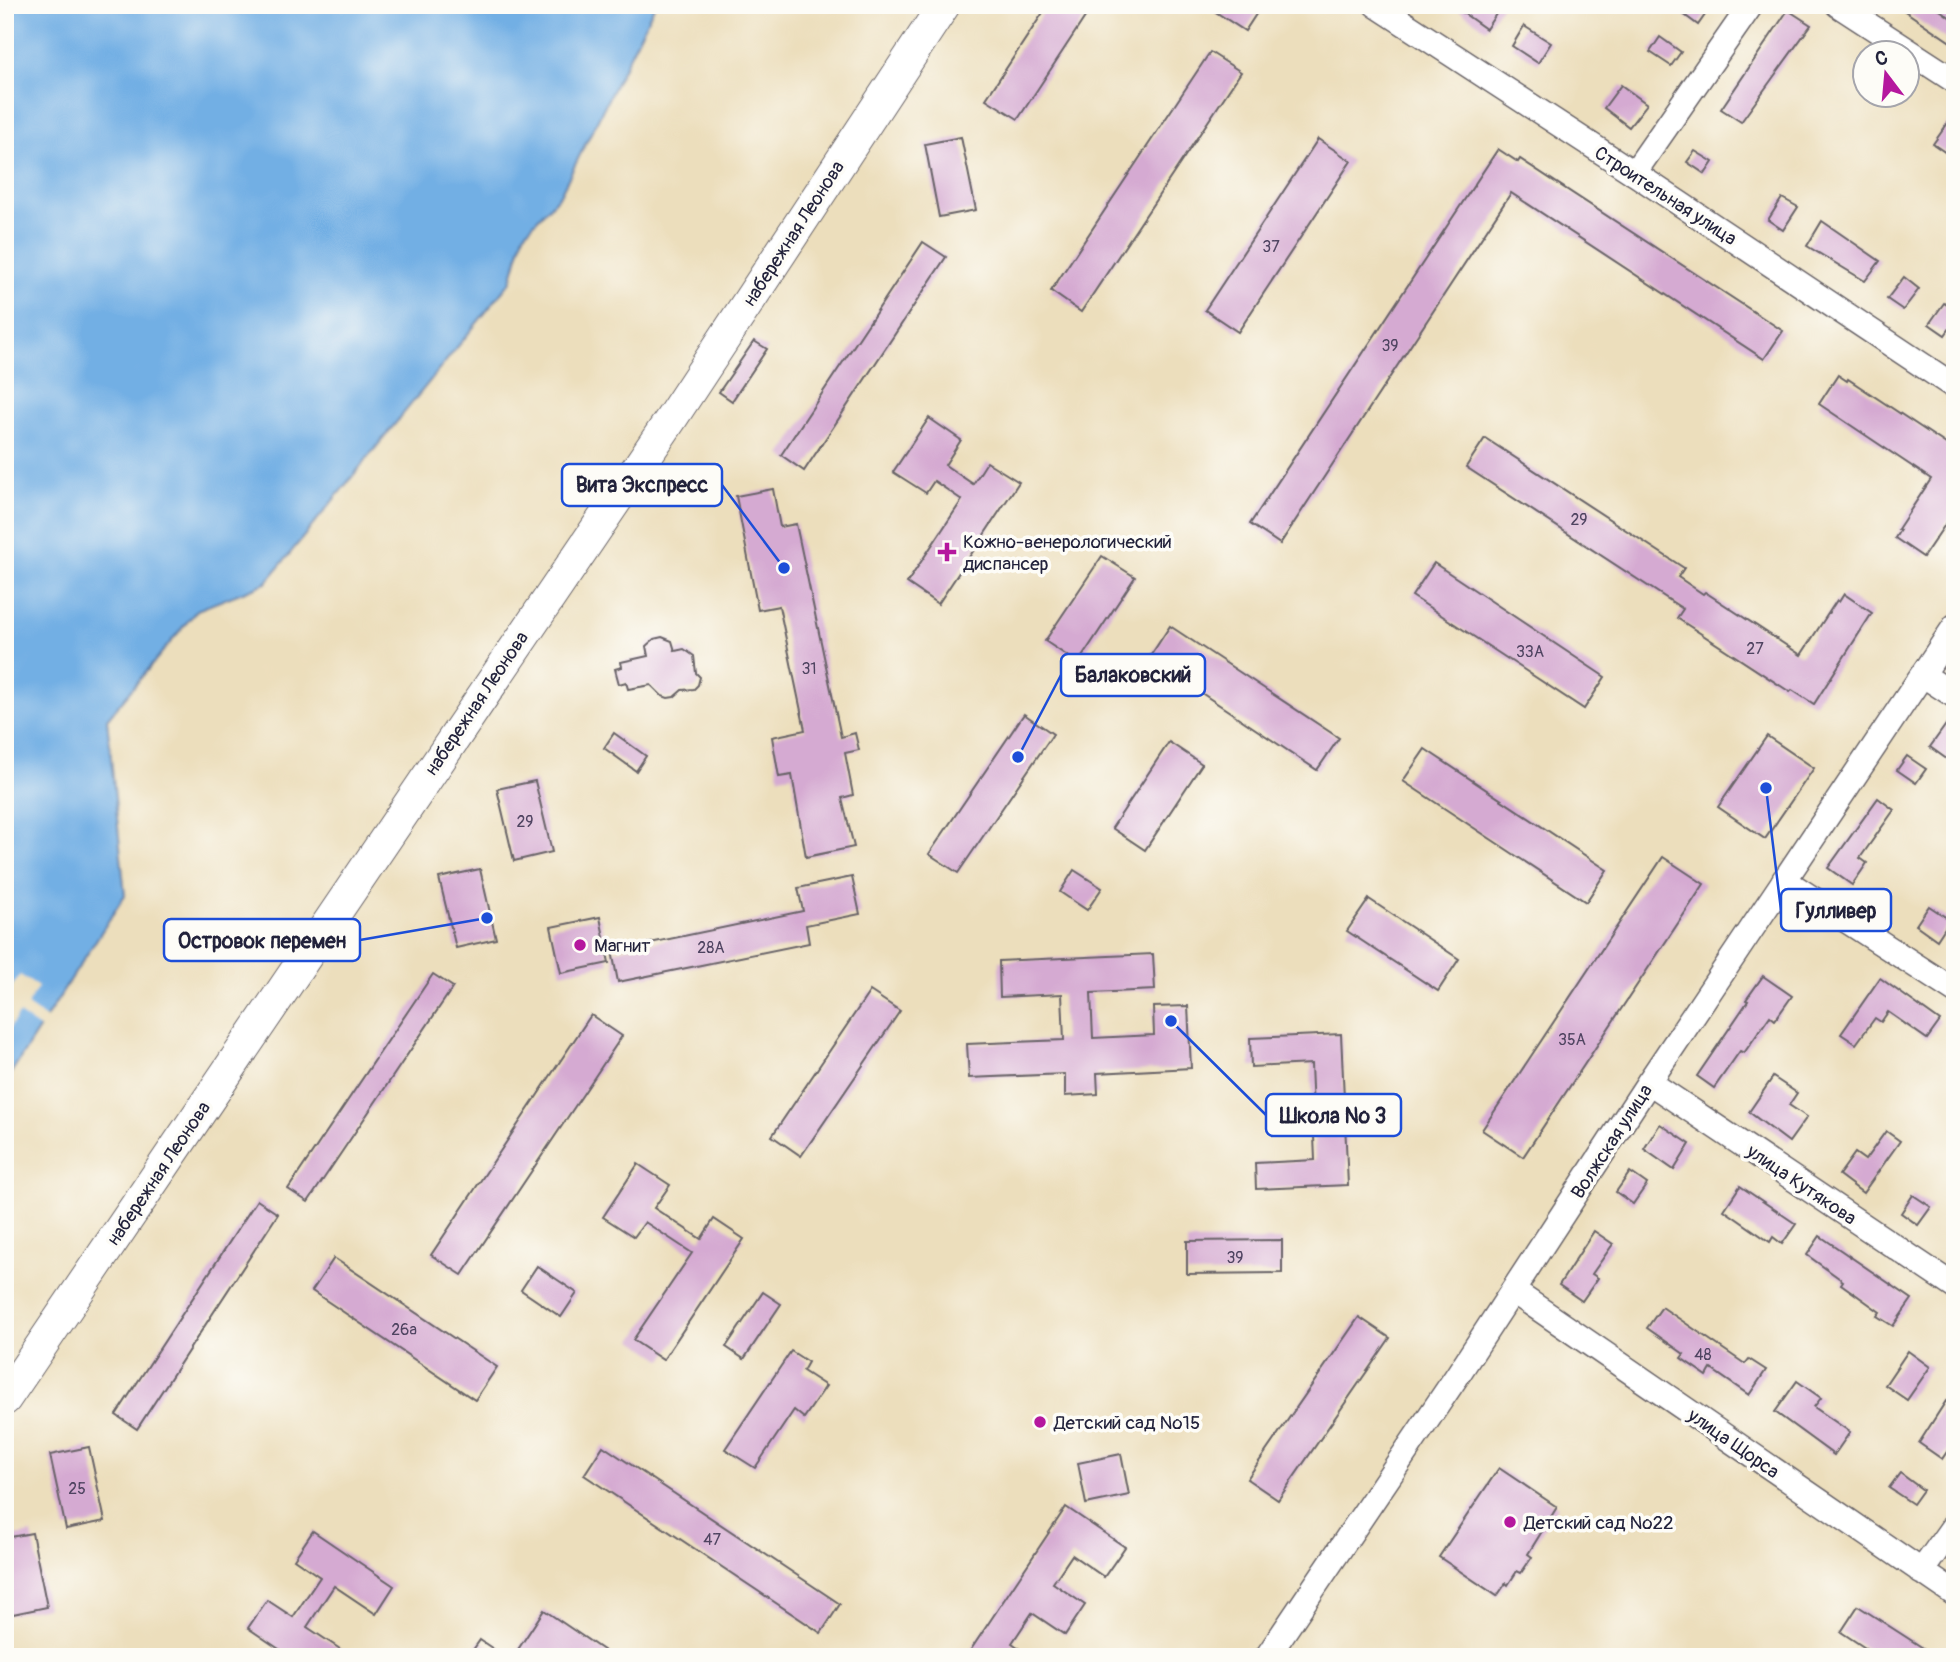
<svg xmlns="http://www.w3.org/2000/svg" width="1960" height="1662" font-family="Pangolin,sans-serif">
  <rect width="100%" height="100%" fill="#fdfcf7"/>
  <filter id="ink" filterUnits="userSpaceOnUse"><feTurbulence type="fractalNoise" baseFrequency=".0143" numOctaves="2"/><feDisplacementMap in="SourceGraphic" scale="14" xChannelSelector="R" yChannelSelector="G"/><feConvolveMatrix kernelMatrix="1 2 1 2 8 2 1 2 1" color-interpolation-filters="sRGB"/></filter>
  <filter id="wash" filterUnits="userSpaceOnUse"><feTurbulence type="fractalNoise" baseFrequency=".00686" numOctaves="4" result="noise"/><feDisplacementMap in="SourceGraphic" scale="28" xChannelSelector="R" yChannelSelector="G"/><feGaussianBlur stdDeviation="1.57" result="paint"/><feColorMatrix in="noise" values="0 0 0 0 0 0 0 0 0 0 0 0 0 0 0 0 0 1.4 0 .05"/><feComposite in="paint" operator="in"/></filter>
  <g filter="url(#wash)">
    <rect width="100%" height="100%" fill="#ecdebc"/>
    <path fill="#72afe4" stroke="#4a6890" stroke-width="2" d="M5,5h650l-95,190 -36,39 -13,47 -245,302 -69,27 -90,109 18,176 -120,187z"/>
    <path fill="#ecdebc" d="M20,975l18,12 -11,18 23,16 -6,10 -25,-17 -14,21v-38z"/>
    <g id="blocks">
      <g fill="#d5aad2">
        <path d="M1048,5h45l-75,114 -32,-20z"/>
        <path d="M1205,5h57l-17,26z"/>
        <path d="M1452,5h50l-16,24z"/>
        <path d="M1671,5h41l-14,20z"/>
        <path d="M1896,5h37l22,16v24z"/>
        <path d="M1788,10l23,15 -70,97 -20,-13z"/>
        <path d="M1524,26l27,17 -13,20 -26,-17z"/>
        <path d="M1660,37l21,15 -10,14 -21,-14z"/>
        <path d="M1210,52l31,20 -160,240 -30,-21z"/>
        <path d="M1621,85l26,19 -18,23 -25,-19z"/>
        <path d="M1955,113v46l-22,-15z"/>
        <path d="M961,137l15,73 -37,7 -14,-73z"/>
        <path d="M1318,139l33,22 -113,171 -33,-22z"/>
        <path d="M1498,149l20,13 2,-3 263,172 -19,28 -253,-166 -231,351 -30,-20z"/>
        <path d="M1695,151l18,11 -8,12 -18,-12z"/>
        <path d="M1782,198l16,9 -15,23 -15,-10z"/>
        <path d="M1822,221l58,40 -15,20 -58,-35z"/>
        <path d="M923,242l23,15 -142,214 -23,-16z"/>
        <path d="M1904,277l15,12 -16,21 -16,-11z"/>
        <path d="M1944,303l11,7v11l-10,14 -16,-11z"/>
        <path d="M754,341l13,8 -35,52 -13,-9z"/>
        <path d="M1838,375l9,6 1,-2 107,71v60l-32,47 -28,-19 5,-8 -2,-1 33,-50 -112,-75z"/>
        <path d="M929,418l32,22 -16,25 28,19 14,-22 32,20 -81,122 -31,-21 55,-83 -28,-19 -8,12 -33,-21z"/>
        <path d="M1485,438l199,130 -6,9 25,17 2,-2 96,63 36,-55 2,2 5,-8 28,19 -58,91 -22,-14 -2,2 -113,-74 6,-9 -217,-142z"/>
        <path d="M773,489l7,38 16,-3 45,213 14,-4 4,17 -14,3 8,42 -11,3 12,49 -48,10 -14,-82 -13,2 -7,-40 33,-7 -26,-124 -21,4 -22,-114z"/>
        <path d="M1102,556l33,21 -57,86 -33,-22z"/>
        <path d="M1434,563l171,114 -21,32 -172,-113z"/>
        <path d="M1170,626l169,112 -22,32 -168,-112z"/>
        <path d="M662,637l10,4 3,10 9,-2 10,7 2,17 4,4 -2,8 -4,4 -12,1 -8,7 -6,1 -6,-2 -11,-11 -23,4 -2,-7 -7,2 -4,-15 7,-2 -1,-5 27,-6 -2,-10 8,-7z"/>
        <path d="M1955,712v53l-25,-18z"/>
        <path d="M1024,714l29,20 -95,139 -29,-19z"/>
        <path d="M614,733l32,23 -10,15 -32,-23z"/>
        <path d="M1767,736l47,32 -49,71 -47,-32z"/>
        <path d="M1169,742l33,22 -57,86 -33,-22z"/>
        <path d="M1425,749l182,121 -21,32 -183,-121z"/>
        <path d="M1907,756l19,13 -10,14 -19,-13z"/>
        <path d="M535,781l17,71 -38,9 -17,-72z"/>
        <path d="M1878,798l16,12 -34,48 7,5 -15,22 -24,-17z"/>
        <path d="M1663,857l41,27 -181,273 -41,-27z"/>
        <path d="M480,869l16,70 -40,9 -17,-70z"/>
        <path d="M1074,870l28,18 -15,22 -27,-18z"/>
        <path d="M852,877l8,37 -54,11 3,18 -191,39 -6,-31 191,-40 -5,-23z"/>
        <path d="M1369,899l90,60 -21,32 -91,-60z"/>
        <path d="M1929,906l21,14 -13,20 -21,-15z"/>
        <path d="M600,917l9,46 -48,10 -10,-46z"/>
        <path d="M1153,954l2,36 -64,3 2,45 61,-3 -1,-28 35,-1 3,62 -94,5 1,21 -33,2v-22l-96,4 -2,-34 97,-4 -2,-46 -62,3 -1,-36z"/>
        <path d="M433,974l20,13 -145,215 -20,-13z"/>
        <path d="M1763,976l29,20 -17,24 -5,-4 -26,37 -4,-2 -26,37 -17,-12 51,-75 -2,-1z"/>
        <path d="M1880,978l60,43 -13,18 -39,-27 -7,10 -6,-4 -19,26 -15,-10z"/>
        <path d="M870,991l30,20 -99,145 -29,-20z"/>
        <path d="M591,1015l31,21 -160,239 -31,-20z"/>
        <path d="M1341,1034l3,64 7,-1 1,26h-7l3,62 -92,4 -1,-26 60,-3 -4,-96 -60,3 -1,-29z"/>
        <path d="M1773,1077l24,16 -8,12 18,12 -18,25 -40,-30z"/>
        <path d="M1660,1124l30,20 -16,26 -30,-21z"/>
        <path d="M1886,1131l14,10 -37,52 -24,-18 16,-22 10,7z"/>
        <path d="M638,1164l32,21 -16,23 47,31 13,-20 30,20 -81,121 -30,-20 59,-87 -47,-31 -11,15 -31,-20z"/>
        <path d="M1630,1172l17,12 -14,20 -17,-12z"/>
        <path d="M1740,1186l56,38 -14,20 -9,-7 -3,5 -46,-32z"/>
        <path d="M1913,1195l18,12 -13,18 -17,-12z"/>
        <path d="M257,1200l21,14 -141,215 -21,-14z"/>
        <path d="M1594,1231l19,13 -21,30 6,4 -16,23 -23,-16z"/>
        <path d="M1820,1236l92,63 -19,27 -16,-10 3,-4 -39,-28 2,-3 -36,-26z"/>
        <path d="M1282,1240v33l-95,1v-33z"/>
        <path d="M334,1258l163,109 -22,33 -163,-109z"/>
        <path d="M537,1266l40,27 -16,24 -40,-27z"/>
        <path d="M763,1292l18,12 -37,55 -18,-12z"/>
        <path d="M1662,1307l83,57 4,-5 17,11 -17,25 -38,-26 -4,7 -26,-18 3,-4 -37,-26z"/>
        <path d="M1359,1317l31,21 -112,162 -31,-21z"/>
        <path d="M791,1351l17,11 -5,9 23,15 -22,32 -10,-8 -39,58 -30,-19z"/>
        <path d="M1908,1351l22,16 -23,33 -22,-15z"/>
        <path d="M1797,1381l24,17 -7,9 36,25 -16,23 -59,-43z"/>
        <path d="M1946,1401l9,6v33l-13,19 -23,-16z"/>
        <path d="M603,1446l237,158 -19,29 -237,-158z"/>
        <path d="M89,1447l16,74 -39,8 -16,-74z"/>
        <path d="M1121,1454l8,41 -43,9 -8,-41z"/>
        <path d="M1499,1468l58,39 -29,47 4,3 -11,16 -4,-2 -9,14 -2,-2 -9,13 -58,-39z"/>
        <path d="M1900,1473l23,17 -10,14 -24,-16z"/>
        <path d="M1066,1507l59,40 -21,30 -32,-22 -19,28 32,22 -20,30 -33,-22 -20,30 20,14h-66z"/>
        <path d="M313,1531l81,55 -18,28 -42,-28 -27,41 45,30h-61l-43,-29 19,-28 26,17 27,-40 -26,-18z"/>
        <path d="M32,1533l15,74 -39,8 -3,-15v-62z"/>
        <path d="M1858,1606l79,51h-58l-38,-25z"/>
        <path d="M544,1610l69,47h-100z"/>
        <path d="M480,1640l25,17h-37z"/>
      </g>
    </g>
  </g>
  <g filter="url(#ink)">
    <use href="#blocks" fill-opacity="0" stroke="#696468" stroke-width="2"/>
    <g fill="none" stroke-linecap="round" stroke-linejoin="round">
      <defs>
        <g id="minor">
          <path d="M1376,5l258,168 321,214"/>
          <path d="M1838,5l117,76"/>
          <path d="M1634,173l117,-168"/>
          <path d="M1923,675l32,21"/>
          <path d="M1784,880l171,111"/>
          <path d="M1649,1082l306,205"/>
          <path d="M1513,1291l442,303"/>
          <path d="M1921,1572l34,-48"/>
          <path d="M1267,1657l190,-281 192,-294 306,-456"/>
        </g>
        <path id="major" d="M5,1399l666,-980 273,-414"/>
      </defs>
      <use href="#minor" stroke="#696468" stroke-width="27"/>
      <use href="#major" stroke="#696468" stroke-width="34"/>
      <use href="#minor" stroke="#fff" stroke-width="24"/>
      <use href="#major" stroke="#fff" stroke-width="32"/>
    </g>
  </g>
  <g fill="#b5179e" stroke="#fdfcf7" stroke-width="2.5">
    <path d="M943.5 541.5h7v7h7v7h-7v7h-7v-7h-7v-7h7z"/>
    <circle cx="580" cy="945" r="7"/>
    <circle cx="1040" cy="1422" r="7"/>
    <circle cx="1510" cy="1522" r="7"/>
  </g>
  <g text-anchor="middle" stroke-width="7" stroke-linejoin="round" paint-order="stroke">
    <g font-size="16" fill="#4f4461">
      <text x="1271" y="252">37</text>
      <text x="1390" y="351">39</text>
      <text x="1579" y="525">29</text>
      <text x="1755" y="654">27</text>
      <text x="1530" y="657">33А</text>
      <text x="809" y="674">31</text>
      <text x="525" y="827">29</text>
      <text x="711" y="953">28А</text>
      <text x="1572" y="1045">35А</text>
      <text x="1235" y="1263">39</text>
      <text x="404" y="1335">26а</text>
      <text x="1703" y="1360">48</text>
      <text x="77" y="1494">25</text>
      <text x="712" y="1545">47</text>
    </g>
    <g font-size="19" fill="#22223b" stroke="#fdfcf7">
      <text transform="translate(1666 195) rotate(33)" y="7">Строительная улица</text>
      <text transform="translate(793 233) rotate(-57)" y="7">набережная Леонова</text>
      <text transform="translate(476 703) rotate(-56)" y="7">набережная Леонова</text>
      <text transform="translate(1611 1141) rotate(-57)" y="7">Волжская улица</text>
      <text transform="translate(158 1173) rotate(-56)" y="7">набережная Леонова</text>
      <text transform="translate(1802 1184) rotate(34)" y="7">улица Кутякова</text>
      <text transform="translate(1734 1443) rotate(35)" y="7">улица Щорса</text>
    </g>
    <g font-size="19" fill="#22223b" stroke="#fdfcf7" text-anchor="start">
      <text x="963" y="548">Кожно-венерологический<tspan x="963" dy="22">диспансер</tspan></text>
      <text x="594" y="952">Магнит</text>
      <text x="1054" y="1429">Детский сад №15</text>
      <text x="1524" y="1529">Детский сад №22</text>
    </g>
  </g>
  <path fill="none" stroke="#1d4ed8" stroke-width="2.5" d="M784 568L722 485M1018 757L1061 675M1766 788L1781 910M487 918L360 940M1171 1021L1266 1115"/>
  <g fill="#1d4ed8" stroke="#fdfcf7" stroke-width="2.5">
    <circle cx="784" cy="568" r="7"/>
    <circle cx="1018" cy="757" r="7"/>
    <circle cx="1766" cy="788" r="7"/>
    <circle cx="487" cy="918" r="7"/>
    <circle cx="1171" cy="1021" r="7"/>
  </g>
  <g fill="#fdfcf7" stroke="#1d4ed8" stroke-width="2.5">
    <rect x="562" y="464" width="160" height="42" rx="7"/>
    <rect x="1061" y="654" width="144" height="42" rx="7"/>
    <rect x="1781" y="889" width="110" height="42" rx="7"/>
    <rect x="164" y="919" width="196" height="42" rx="7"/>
    <rect x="1266" y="1094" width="135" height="42" rx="7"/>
  </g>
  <g font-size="21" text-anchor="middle" font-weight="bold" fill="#22223b">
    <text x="642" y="492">Вита Экспресс</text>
    <text x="1133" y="682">Балаковский</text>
    <text x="1836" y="918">Гулливер</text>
    <text x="262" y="948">Островок перемен</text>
    <text x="1333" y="1123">Школа № 3</text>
  </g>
  <rect width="1960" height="1662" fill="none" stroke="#fdfcf7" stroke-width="28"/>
  <g transform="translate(1886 74) rotate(344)"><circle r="33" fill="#fdfcf7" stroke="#a5a5ac" stroke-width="2"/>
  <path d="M0-5L12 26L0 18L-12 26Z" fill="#b5179e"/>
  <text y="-10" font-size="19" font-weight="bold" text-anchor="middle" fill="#22223b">С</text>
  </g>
</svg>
